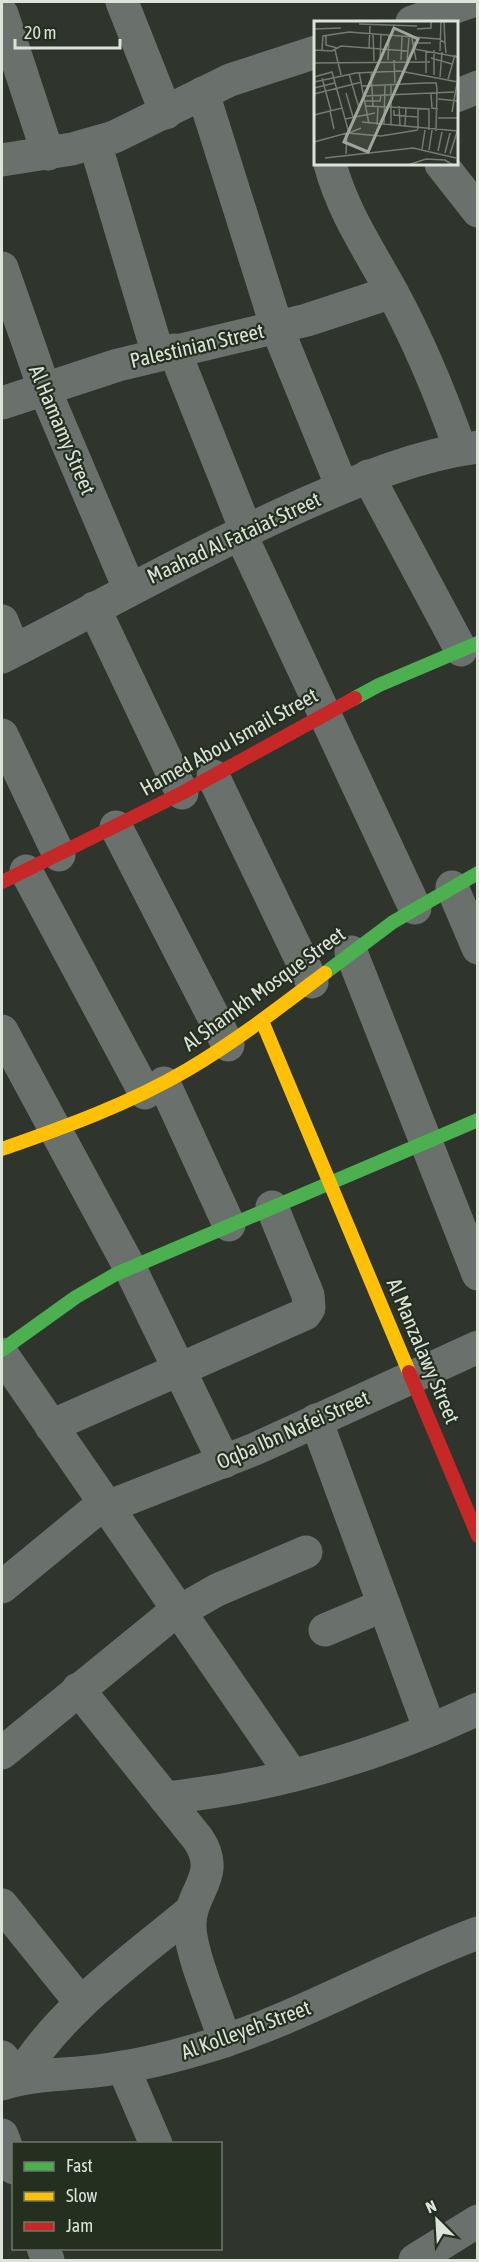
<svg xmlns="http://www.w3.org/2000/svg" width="479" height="2262" font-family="'Asap Condensed',sans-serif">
  <rect width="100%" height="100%" fill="#2f352c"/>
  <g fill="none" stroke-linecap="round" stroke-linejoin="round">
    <g stroke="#6a706c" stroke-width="33">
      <path d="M122,2l44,111"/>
      <path d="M2,14l46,140"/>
      <path d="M412,22l58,-20"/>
      <path d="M203,93l74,235 65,159"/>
      <path d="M456,96l22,-9"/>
      <path d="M95,143l63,211"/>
      <path d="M2,160l70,-11 42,-12 116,-57 86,-28"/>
      <path d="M330,164c12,46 39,86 62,128 27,50 49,103 68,157"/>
      <path d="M441,164l37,47"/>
      <path d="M2,268l42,120 85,200"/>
      <path d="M174,350l72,180"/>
      <path d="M2,403l116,-38 189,-45 85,-28"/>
      <path d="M368,476l93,174"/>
      <path d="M240,533l175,375"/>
      <path d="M94,608l88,185"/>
      <path d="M2,621l12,29"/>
      <path d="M2,657c100,-51 197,-106 300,-152 57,-25 113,-50 176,-58"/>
      <path d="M2,735l57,120"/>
      <path d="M213,776l99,206"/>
      <path d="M116,827l112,218"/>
      <path d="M26,871l119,222"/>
      <path d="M452,887l26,61"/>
      <path d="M351,952l127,322"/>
      <path d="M2,1031l128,237 94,194"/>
      <path d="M164,1083l65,142"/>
      <path d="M2,1354l290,421"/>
      <path d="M316,1420l114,310"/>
      <path d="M51,1426l254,-112 4,-6 -1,-13 -36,-88"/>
      <path d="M107,1507l148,-58 223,-102"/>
      <path d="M2,1587l102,-84"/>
      <path d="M325,1630l59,-25"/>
      <path d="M78,1689l120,150c25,37 -9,52 -8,87 0,27 26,86 35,115"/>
      <path d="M2,1753l164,-134 51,-29 89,-38"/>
      <path d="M165,1798c107,-11 215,-43 313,-89"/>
      <path d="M2,1905l79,98"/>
      <path d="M2,2057l17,21c42,-69 111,-116 172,-167"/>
      <path d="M123,2067l33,77"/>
      <path d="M2,2084c31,-10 62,-9 94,-13 35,-4 69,-12 103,-22 97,-28 184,-81 279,-116"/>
      <path d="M2,2135l12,33"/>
      <path d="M43,2248l5,12"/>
      <path d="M415,2260l63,-39"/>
    </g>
    <g stroke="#4caf50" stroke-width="14">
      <path d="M355,698l24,-13 99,-42"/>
      <path d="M325,973l68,-51 85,-49"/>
      <path d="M2,1350l74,-53 40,-23 362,-154"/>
    </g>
    <g stroke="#ffc107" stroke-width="14">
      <path d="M262,1021l147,351"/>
      <path d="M2,1149c63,-22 127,-45 185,-79 48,-28 93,-63 138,-97"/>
    </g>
    <g stroke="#c62828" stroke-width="14">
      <path d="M2,882l180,-89 173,-95"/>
      <path d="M409,1372l69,164"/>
    </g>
  </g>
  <g text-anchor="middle" stroke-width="4.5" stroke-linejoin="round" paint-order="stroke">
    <g font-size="21" fill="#dce3d9" stroke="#242f1f">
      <text transform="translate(197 346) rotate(-13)" y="7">Palestinian Street</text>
      <text transform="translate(62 430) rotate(67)" y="7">Al Hamamy Street</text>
      <text transform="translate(234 538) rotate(-25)" y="7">Maahad Al Fataiat Street</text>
      <text transform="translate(229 742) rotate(-29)" y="7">Hamed Abou Ismail Street</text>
      <text transform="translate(264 989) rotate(-36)" y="7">Al Shamkh Mosque Street</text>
      <text transform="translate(423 1351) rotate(67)" y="7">Al Manzalawy Street</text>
      <text transform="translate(293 1430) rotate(-24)" y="7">Oqba Ibn Nafei Street</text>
      <text transform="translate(246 2030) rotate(-20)" y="7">Al Kolleyeh Street</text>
    </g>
  </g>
  <g transform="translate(314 21)">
    <rect width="144" height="144" fill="#2f352c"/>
    <path fill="none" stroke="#747b71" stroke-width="1.5" d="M130,0l1,22M45,3l58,2M0,8l27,-1M103,8l14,-1v-7M12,14v10l11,3M59,14l1,26M0,15v21M98,17l4,22M98,22h19M55,27l1,-22M100,28l44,8M0,29l18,1 9,-5 67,5M8,29l1,-14 26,-4 90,7 6,4 1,10M21,29l6,25M112,29v23M126,30l1,-30M117,37l21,6M74,39l1,-25M80,39l1,23M87,39l1,-23M66,40l1,-26M93,40l2,-23M0,42l116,-1M45,51l10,52M57,51l2,34M35,53l10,34M120,54v-25M0,56l18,-5 17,61 12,-5M126,56l2,-25M8,57l9,33M134,58l7,-24M0,61l42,-9 44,-2 58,11M48,65l63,-3h11l1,5M0,67l21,-5M32,72l7,24M0,73l48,-12M117,73l1,14 6,1M50,75l90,-4M124,78l20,2M51,80h15l1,-6M52,85l63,3v21M85,85l1,19M104,87v21M80,89v5l23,2M16,90l4,18M138,91l6,-35M0,94l28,-7M124,97h20M31,98l30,-6M48,101l96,9M70,103l1,-39M77,103v-40M63,104l1,-19M91,105l1,-19M122,110l1,-43M0,121l33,-9 34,3 37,-6M108,128l3,-19M115,129l3,-20M124,130l4,-19M131,132l5,-20M32,133l1,-21M136,133l7,-22M11,137l88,-10 43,10M94,144l18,-6 19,1 8,5"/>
    <path fill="#9fa69c" fill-opacity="0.15" stroke="#9fa69c" stroke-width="3" d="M80,7l24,11 -50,113 -24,-10z"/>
    <rect width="144" height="144" fill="none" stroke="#dce3d9" stroke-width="3"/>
  </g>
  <rect width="479" height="2262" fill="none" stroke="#dce3d9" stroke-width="6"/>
  <rect x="12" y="2142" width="210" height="108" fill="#242f1f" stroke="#6e7769" stroke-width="1.5"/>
  <rect x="24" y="2162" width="30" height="9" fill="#4caf50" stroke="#6e7769" stroke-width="1.5"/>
  <text x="66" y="2172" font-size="18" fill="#dce3d9">Fast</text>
  <rect x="24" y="2192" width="30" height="9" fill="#ffc107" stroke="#6e7769" stroke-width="1.5"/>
  <text x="66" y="2202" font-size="18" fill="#dce3d9">Slow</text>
  <rect x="24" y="2222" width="30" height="9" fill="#c62828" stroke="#6e7769" stroke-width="1.5"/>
  <text x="66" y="2232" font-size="18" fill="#dce3d9">Jam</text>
  <g transform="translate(437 2220) rotate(336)" stroke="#242f1f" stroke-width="4.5" paint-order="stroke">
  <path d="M0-4.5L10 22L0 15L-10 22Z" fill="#dce3d9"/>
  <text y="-9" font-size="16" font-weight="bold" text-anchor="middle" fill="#dce3d9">N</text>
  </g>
  <path d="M15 39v9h105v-9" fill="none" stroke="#dce3d9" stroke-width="3"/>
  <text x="24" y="39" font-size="18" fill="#dce3d9" stroke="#242f1f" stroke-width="4.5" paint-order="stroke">20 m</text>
</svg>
